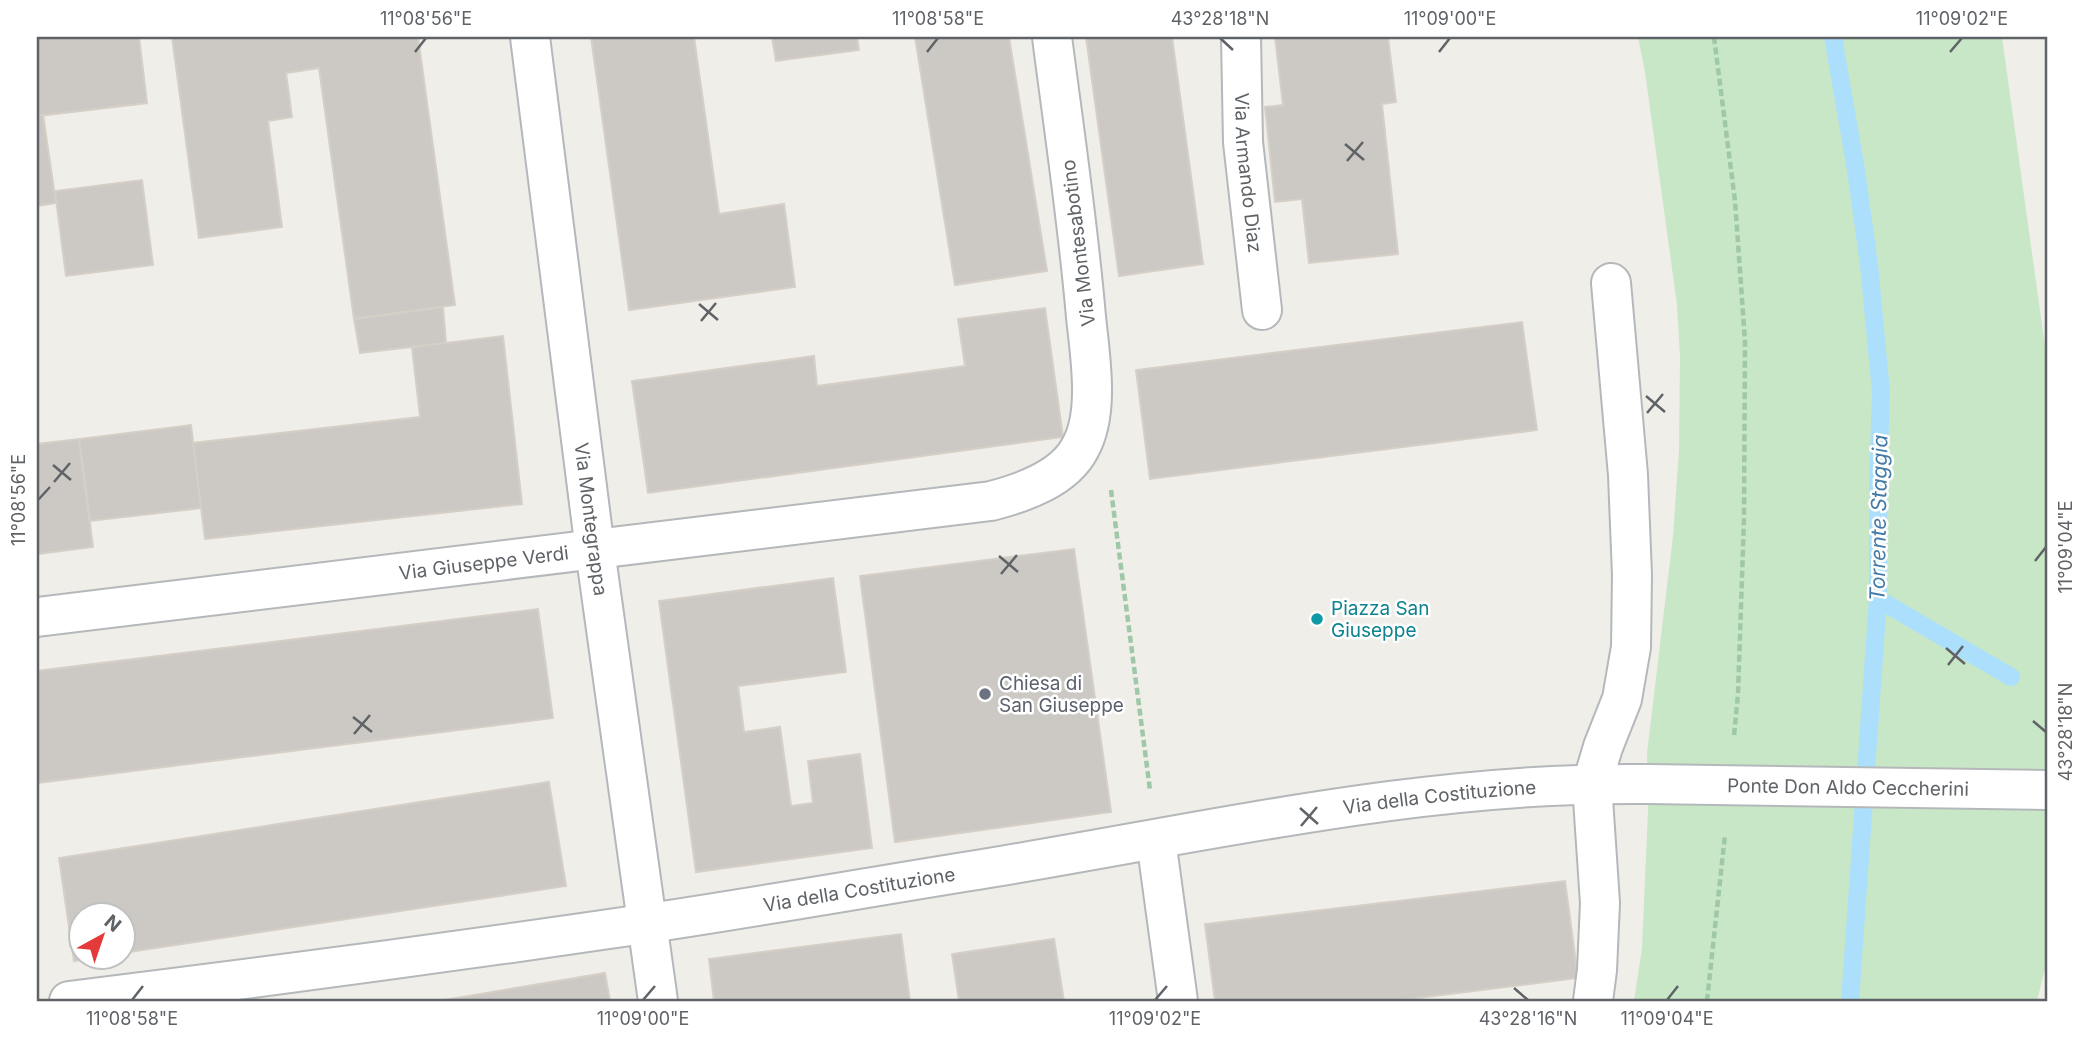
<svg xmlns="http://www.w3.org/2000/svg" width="2085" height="1038" font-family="Inter,sans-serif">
  <rect width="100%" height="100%" fill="#f0eee8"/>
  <path fill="#c8e7c6" d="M1638,37h364l46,331v588l-11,45h-403l8,-53 6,-137 -1,-58 26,-217 6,-86 1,-93 -3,-52 -32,-233z"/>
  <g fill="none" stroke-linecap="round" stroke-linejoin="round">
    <g stroke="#acdffc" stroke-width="18">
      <path d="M1833,37l23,133 13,95 12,127 -3,90v117l-28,402"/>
      <path d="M1878,599l133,78"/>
    </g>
  </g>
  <g fill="#ccc9c4" stroke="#d5cfc6" stroke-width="2">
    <path d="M37,37h102l8,66 -110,13z"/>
    <path d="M172,37h246l37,268 -101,14 -35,-251 -33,5 6,44 -24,4 14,106 -83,11z"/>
    <path d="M591,37h103l25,177 65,-10 11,83 -166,23z"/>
    <path d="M772,37h85l2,13 -83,11z"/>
    <path d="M915,37h94l38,234 -92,14z"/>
    <path d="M1086,37h86l31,227 -84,12z"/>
    <path d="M1275,37h113l8,65 -14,2 16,150 -89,9 -7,-64 -27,3 -10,-95 18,-2z"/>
    <path d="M43,115l13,88 -19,3v-90z"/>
    <path d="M142,180l11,85 -87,11 -11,-85z"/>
    <path d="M443,307l3,36 -86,10 -6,-34z"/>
    <path d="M1045,308l18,129 -415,56 -16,-112 182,-25 3,30 148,-20 -7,-47z"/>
    <path d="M1522,322l15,108 -387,49 -14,-109z"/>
    <path d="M503,336l19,168 -317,35 -12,-96 227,-26 -8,-70z"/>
    <path d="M191,425l10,83 -111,13 -11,-82z"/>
    <path d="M79,439l14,108 -56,7v-110z"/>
    <path d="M1074,549l37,263 -216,30 -35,-266z"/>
    <path d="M833,578l13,94 -108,14 6,46 36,-5 11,79 22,-3 -5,-42 52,-7 12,94 -176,24 -37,-271z"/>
    <path d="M538,609l15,109 -516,65v-112z"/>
    <path d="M549,782l17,104 -444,67v-37h-42v42h15l-21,3 -15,-103z"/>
    <path d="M1565,881l13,97 -185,23h-178l-10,-77z"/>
    <path d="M901,934l9,67h-196l-5,-42z"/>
    <path d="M1054,939l10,62h-105l-7,-47z"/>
    <path d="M605,973l5,28h-171z"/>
  </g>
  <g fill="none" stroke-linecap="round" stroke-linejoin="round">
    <defs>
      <g id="street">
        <path id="s1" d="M1241,37l2,105 19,168"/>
        <path id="s2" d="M37,617l954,-116c31,-8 73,-22 89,-53 20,-35 10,-92 6,-131 -8,-94 -22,-187 -34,-280"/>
        <path d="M1156,840l22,161"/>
        <path id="s3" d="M69,1001c181,-22 361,-46 540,-72 127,-18 254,-41 380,-61 219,-36 436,-87 659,-84"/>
        <path d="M1593,1001l4,-31 3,-67 -8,-119 11,-37 19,-48 9,-52 1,-72 -4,-100 -17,-192"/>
      </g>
      <g id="secondary">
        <path id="s4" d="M530,37l65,513 63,451"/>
      </g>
    </defs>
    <use href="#street" stroke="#b5b8bb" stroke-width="42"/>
    <use href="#secondary" stroke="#b4b7bb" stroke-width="42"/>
    <g stroke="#9fc8a8" stroke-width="4.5" stroke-dasharray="7 3.5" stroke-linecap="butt">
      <path d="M1714,37l21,164 10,140 -1,178 -6,175 -4,42"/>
      <path d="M2048,37v6"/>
      <path d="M1111,490l39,300"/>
      <path d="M1707,1001l18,-166"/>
    </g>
    <use href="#street" stroke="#fff" stroke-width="38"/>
    <use href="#secondary" stroke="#fff" stroke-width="38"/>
    <defs>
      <g id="street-bridge">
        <path id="s5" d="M1648,784l400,6"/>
      </g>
    </defs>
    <use href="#street-bridge" stroke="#b5b8bb" stroke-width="42" stroke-linecap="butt"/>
    <use href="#street-bridge" stroke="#fff" stroke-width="38"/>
  </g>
  <path fill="none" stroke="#5f6367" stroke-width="2.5" d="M1220,38l13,12M415,52l11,-14M927,52l11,-14M1439,52l11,-14M1950,52l12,-14M1345,144l19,16M1347,161l16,-19M699,304l19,16M701,321l15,-18M1646,396l19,16M1647,413l16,-19M53,465l18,15M54,482l16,-19M38,500l12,-13M999,556l19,16M2035,561l11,-14M1001,574l16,-19M1946,648l19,16M1948,665l15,-19M353,717l19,15M2033,721l13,11M354,734l16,-19M1300,808l18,16M1301,826l16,-19M1514,988l14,12M132,1000l11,-14M643,1000l12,-14M1155,1000l12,-14M1667,1000l11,-14"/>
  <circle fill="#0f9aa8" stroke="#fff" stroke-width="2.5" cx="1317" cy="619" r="7"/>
  <circle fill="#6b7280" stroke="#fff" stroke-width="2.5" cx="985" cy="694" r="7"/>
  <g text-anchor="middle" stroke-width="5" stroke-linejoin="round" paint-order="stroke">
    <g font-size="19" fill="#5f6367" stroke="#fff">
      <text dy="7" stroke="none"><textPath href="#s1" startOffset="136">Via Armando Diaz</textPath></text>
      <text transform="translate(1078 243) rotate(-97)" y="7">Via Montesabotino</text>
      <text dy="7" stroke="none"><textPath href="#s4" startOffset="486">Via Montegrappa</textPath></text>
      <text dy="7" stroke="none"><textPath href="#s2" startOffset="450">Via Giuseppe Verdi</textPath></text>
      <text dy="7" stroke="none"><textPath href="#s5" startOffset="200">Ponte Don Aldo Ceccherini</textPath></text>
      <text dy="7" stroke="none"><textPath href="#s3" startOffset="1386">Via della Costituzione</textPath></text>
      <text dy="7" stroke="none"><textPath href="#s3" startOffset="798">Via della Costituzione</textPath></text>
    </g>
    <g font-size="19" fill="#0d838f" stroke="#fff" text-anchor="start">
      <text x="1331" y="615">Piazza San<tspan x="1331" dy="22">Giuseppe</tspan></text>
    </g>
    <g font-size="19" fill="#5b616d" stroke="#fff" text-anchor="start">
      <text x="999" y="690">Chiesa di<tspan x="999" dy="22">San Giuseppe</tspan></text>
    </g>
    <g font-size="21" font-style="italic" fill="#457ba7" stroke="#fff">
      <text transform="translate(1879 518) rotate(-89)" y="7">Torrente Staggia</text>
    </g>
  </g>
  <rect width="2085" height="1038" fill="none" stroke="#ffffff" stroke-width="77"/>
  <g transform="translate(102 936) rotate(40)"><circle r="33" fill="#ffffff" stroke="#bfc1c2" stroke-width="2"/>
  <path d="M0-5L12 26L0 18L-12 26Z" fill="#e43b3a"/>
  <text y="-10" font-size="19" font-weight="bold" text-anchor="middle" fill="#5f6367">N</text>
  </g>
  <rect x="38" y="38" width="2008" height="962" fill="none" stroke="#5f6367" stroke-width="2.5"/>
  <g font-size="18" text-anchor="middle" fill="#5f6367">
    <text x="426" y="25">11°08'56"E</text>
    <text x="938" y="25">11°08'58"E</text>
    <text x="1220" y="25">43°28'18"N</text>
    <text x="1450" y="25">11°09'00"E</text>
    <text x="1962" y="25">11°09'02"E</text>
    <text transform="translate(19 500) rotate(-90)" y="6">11°08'56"E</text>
    <text transform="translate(2066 547) rotate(-90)" y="6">11°09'04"E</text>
    <text transform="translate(2066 732) rotate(-90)" y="6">43°28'18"N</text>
    <text x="132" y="1025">11°08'58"E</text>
    <text x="643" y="1025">11°09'00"E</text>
    <text x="1155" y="1025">11°09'02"E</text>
    <text x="1528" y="1025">43°28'16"N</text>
    <text x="1667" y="1025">11°09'04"E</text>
  </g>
</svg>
